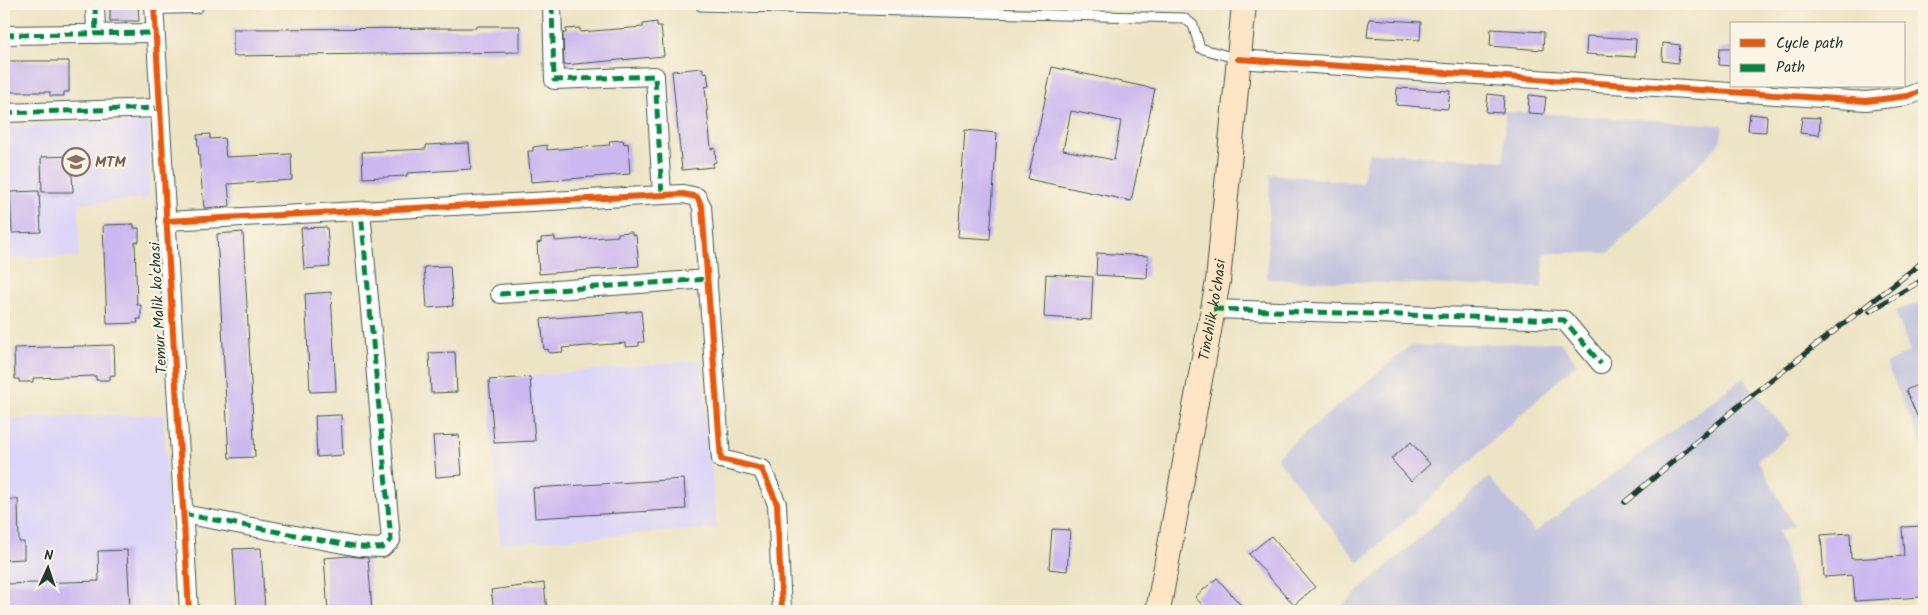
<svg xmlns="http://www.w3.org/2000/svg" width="1928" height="615" font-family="Kalam,sans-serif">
  <rect width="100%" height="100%" fill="#fcf5e5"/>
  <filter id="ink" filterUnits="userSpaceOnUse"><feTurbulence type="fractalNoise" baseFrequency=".02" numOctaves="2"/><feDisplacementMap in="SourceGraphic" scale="10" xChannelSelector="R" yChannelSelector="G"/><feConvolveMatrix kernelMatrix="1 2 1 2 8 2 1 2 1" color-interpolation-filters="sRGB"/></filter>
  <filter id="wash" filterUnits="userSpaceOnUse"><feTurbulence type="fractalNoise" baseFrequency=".0096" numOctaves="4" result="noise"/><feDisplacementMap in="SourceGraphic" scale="20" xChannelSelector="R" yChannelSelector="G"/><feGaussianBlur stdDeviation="1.12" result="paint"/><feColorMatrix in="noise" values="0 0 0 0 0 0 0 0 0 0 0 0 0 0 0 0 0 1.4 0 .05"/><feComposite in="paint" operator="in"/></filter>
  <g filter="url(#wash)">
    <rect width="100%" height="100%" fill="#ede4c5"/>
    <g fill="#dbd6f7">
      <path d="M149,122v76l-70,6v53l-75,1v-132z"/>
      <path d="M701,360l16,168 -217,16 -11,-164z"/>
      <path d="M164,414l7,197h-167v-192z"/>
    </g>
    <g fill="#c1c2dd">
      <path d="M1012,4h167l-1,4z"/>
      <path d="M1505,111l218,14 -3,18 -112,110h-64l-2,35 -275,-9 3,-105 92,9 7,-31 135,9z"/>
      <path d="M1924,301v148l-38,-85 24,-13 -15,-40z"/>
      <path d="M1560,342l17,21 -218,200 -83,-106 134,-111z"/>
      <path d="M1743,378l47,57 -32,25 36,66 -15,5 23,80h-466l153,-134 46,55z"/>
    </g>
    <g id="blocks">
      <g fill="#ccb8f0" fill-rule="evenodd">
        <path d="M110,4h28l1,17h-29z"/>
        <path d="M1369,19l52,3 -1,18 -53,-3z"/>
        <path d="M657,22v4h4l3,30 -100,9 -1,-32h3v-4l14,-1v4l63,-5v-3z"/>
        <path d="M476,26h44v26l-287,4v-27l243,-1z"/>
        <path d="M1491,29l53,3 -1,18 -53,-4z"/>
        <path d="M1587,36l49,3 -1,18 -49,-3z"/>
        <path d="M1663,43l17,2 -2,18 -16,-2z"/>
        <path d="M1720,48h12v18l-13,-1z"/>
        <path d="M4,61h65v31h-5v4h-14v-4h-46z"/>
        <path d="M1052,67l103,22 -24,112 -103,-22zM1071,111l50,10 -7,39 -51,-10z"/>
        <path d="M703,68v5l4,-1 2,14 -4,1 6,62 4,-1 1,14 -3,1v4l-31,3 -10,-99z"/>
        <path d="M1397,88l53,3 -2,18 -52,-4z"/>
        <path d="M1488,94l16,2 -1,17 -17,-1z"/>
        <path d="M1529,95l17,2 -2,17 -16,-1z"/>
        <path d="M1750,114l17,2 -1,16 -18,-1z"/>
        <path d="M1802,117l18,1 -1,17 -19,-2z"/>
        <path d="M965,130l32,3 -7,106 -32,-2z"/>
        <path d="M210,134v5l14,-1 2,19 65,-3 1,26 -64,4 2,22 -26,2 -7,-73z"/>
        <path d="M623,140l1,4 4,-1 2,31 -99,8 -3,-31h5v-4l14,-2v5l63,-5 -1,-4z"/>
        <path d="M469,143l2,26 -64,4v3l-44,2 -1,-26 64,-3v-4z"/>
        <path d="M71,156l2,36h-31l-1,-35z"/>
        <path d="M39,191l2,41 -29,1 -2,-41z"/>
        <path d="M134,224v4h5v14h-4l2,63h4v14h-4l1,4 -31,1 -4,-99z"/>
        <path d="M327,227l3,40 -26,2 -3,-41z"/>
        <path d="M243,232l12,225 -26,1 -12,-224z"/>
        <path d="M632,232v3h4l3,31 -100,8 -2,-31 4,-1v-4l14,-1v4l63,-5v-3z"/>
        <path d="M1097,253l51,3 -1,22 -51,-3z"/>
        <path d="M450,266l3,40 -26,2 -3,-41z"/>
        <path d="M1046,274l47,3 -2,43 -47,-3z"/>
        <path d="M331,292l5,99 -26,1 -5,-98z"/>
        <path d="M641,311l3,31h-5v4l-14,1v-4l-63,5 1,4 -14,1 -1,-4 -4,1 -3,-31z"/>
        <path d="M114,345l1,30 -5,1v4h-14v-4l-63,2v4h-14v-3h-4l-1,-31z"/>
        <path d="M455,352l2,40 -26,1 -2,-40z"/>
        <path d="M530,377l5,64 -41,2 -5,-63z"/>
        <path d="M1924,382v50l-18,-42z"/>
        <path d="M341,415l2,40 -26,2 -2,-41z"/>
        <path d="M459,435l3,40 -26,2 -3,-41z"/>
        <path d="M1411,442l19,22 -19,17 -20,-22z"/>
        <path d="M684,479l2,30 -151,9 -2,-30z"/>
        <path d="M18,499l1,43h5v17l-20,1v-60z"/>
        <path d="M1924,526v44l-3,1 1,26 -67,4 -2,-26 -29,2 -3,-42 29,-2 1,26 53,-3 -2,-29z"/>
        <path d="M1052,529l18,1 -3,41 -18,-2z"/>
        <path d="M1271,536l44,51 -21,18 -45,-51z"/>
        <path d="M261,548l4,63h-28l-4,-62z"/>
        <path d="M127,550l3,61h-126v-27l95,-3 -1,-30z"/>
        <path d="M349,556l19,2 4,53h-44l-4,-53z"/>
        <path d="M1217,578l29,33h-38l-13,-14z"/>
        <path d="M544,583l3,28h-53l-3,-21z"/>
      </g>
    </g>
  </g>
  <g filter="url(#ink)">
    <use href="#blocks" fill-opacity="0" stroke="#3e564a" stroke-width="1"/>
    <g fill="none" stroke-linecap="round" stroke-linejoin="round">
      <defs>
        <path id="lane" d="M700,4l1,2 483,12 9,7 7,23 38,11"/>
        <g id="street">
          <path d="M95,4l1,30"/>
          <path d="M154,4l35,607"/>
          <path d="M552,4l2,76 101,-4 7,119"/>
          <path d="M154,5l41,-1"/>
          <path d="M4,35l151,-2"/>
          <path d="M1238,59l628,42 42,-5 16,-6"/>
          <path d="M4,113l155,-5"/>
          <path d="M166,221l517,-27 14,3 5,10 19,252 41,10 15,35 5,107"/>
          <path d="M500,294l208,-15"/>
          <path d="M1213,309l351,11 37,44"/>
          <path d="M183,514l176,33 23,1 9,-8 -30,-329"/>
        </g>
        <g id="secondary">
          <path id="s1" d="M1158,611l60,-330 26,-277"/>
        </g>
      </defs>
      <use href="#lane" stroke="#3e564a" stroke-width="11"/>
      <use href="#street" stroke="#3e564a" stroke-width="20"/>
      <use href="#secondary" stroke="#3e564a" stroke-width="26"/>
      <use href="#lane" stroke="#fff" stroke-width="9"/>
      <use href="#street" stroke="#fff" stroke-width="18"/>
      <use href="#secondary" stroke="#fde5c5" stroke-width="24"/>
      <defs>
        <g id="rail">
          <path d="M1870,311l54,-32"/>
          <path d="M1625,502l122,-103 177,-138"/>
        </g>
      </defs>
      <use href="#rail" stroke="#1f3d34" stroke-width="5.5"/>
      <use href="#rail" stroke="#fcf5e5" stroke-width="4" stroke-dasharray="11" stroke-linecap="butt"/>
      <g stroke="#00873e" stroke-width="5" stroke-dasharray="10 5" stroke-linecap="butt">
        <path d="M95,4l1,30"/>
        <path d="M552,4l2,76 101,-4 7,119"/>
        <path d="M4,35l151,-2"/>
        <path d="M4,113l155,-5"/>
        <path d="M500,294l208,-15"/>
        <path d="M1213,309l351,11 37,44"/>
        <path d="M183,514l176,33 23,1 9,-8 -30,-329"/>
      </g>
      <defs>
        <g id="cycleway">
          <path d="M154,4l35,607"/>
          <path d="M1238,59l628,42 42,-5 16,-6"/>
          <path d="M166,221l517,-27 14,3 5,10 19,252 41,10 15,35 5,107"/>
        </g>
      </defs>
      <use href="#cycleway" stroke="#fcf5e5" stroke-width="9"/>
      <use href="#cycleway" stroke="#e8590c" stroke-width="6"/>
    </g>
  </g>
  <defs>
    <symbol id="school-ring" viewBox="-11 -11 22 22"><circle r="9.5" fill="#fcf5e5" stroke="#8d6e63" stroke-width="1.5"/><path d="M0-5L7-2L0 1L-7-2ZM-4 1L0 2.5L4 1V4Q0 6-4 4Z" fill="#8d6e63"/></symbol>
  </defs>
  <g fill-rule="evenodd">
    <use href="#school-ring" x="60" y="146" width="32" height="32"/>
  </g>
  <g text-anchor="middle" stroke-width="4.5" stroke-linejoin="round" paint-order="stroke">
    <g font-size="15" font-weight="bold" fill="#785e54" stroke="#fcf5e5" text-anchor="start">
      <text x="95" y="167">MTM</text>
    </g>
    <g font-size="15" fill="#1f3d34" stroke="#fcf5e5">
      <text transform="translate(158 308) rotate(-93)" y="5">Temur Malik ko'chasi</text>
      <text dy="5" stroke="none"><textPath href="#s1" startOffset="306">Tinchlik ko'chasi</textPath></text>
    </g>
  </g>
  <rect width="1928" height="615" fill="none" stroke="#fcf5e5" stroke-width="20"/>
  <rect x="1730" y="22" width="175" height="65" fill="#fcf5e5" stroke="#a4ab9e"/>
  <rect x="1740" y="39" width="25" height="8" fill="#e8590c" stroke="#a4ab9e"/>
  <text x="1776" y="48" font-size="15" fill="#1f3d34">Cycle path</text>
  <rect x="1740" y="64" width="25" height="8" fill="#00873e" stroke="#a4ab9e"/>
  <text x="1776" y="72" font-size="15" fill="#1f3d34">Path</text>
  <g transform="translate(48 568) rotate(3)" stroke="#fcf5e5" stroke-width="4" paint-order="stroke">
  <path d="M0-4L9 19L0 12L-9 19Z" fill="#1f3d34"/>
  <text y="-8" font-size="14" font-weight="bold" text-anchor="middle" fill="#1f3d34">N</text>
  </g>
</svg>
